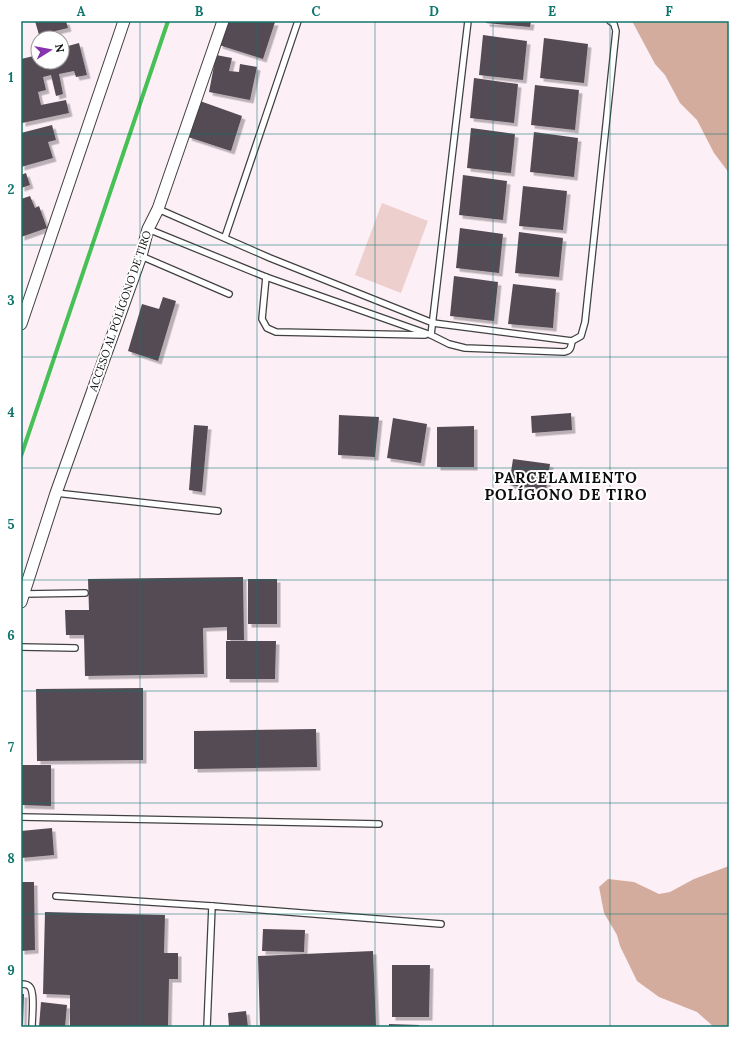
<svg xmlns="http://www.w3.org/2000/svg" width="750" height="1048" font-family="Lora,serif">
  <defs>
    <filter id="shadow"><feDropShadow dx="3.5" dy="3.5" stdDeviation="0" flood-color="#0004"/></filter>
  </defs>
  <rect width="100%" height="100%" fill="#fdeff6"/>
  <g fill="#d4ac9d">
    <path d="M632,21h97v152l-15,-20 -17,-33 -17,-17 -15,-28 -10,-11z"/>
    <path d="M729,866v161h-15l-17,-15 -38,-15 -22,-16 -17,-35 -3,-11 -13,-22 -5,-26 9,-8 26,3 25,12 11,-2 24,-13z"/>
  </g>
  <path fill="#edcfcd" d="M382,203l46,18 -27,72 -46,-18z"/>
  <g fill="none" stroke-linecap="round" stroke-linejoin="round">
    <path stroke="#47c055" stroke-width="4" d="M21,456l147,-435"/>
  </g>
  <g fill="#554b54" filter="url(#shadow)">
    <path d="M35,21h31l2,7 -29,7z"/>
    <path d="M227,21l48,1 -12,37 -44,-14z"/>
    <path d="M486,21h45l-1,6 -44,-4z"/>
    <path d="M483,35l44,6 -4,39 -44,-5z"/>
    <path d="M544,38l44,6 -4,39 -44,-5z"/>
    <path d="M79,43l8,32 -11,2 -2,-6 -15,3 4,20 -7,2 -5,-21 -8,2 3,13 -8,2 3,13 25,-5 3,13 -47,10 -1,-64 17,-4v7h24v-8l7,-1 -1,-7z"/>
    <path d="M216,55l16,3 -3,13 10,1 1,-8 17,3 -7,33 -41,-8z"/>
    <path d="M474,78l44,6 -4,39 -44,-5z"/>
    <path d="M535,85l44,5 -4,40 -44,-5z"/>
    <path d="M200,101l42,15 -11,35 -43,-14z"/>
    <path d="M52,125l4,15 -8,2 5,16 -32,9v-34z"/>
    <path d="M471,128l44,6 -4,39 -44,-5z"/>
    <path d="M534,132l44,6 -4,39 -44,-5z"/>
    <path d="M26,173l4,12 -9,3v-13z"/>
    <path d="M463,175l44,6 -4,39 -44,-5z"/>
    <path d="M523,186l44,5 -4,39 -44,-4z"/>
    <path d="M30,196l5,12 4,-2 8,22 -26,9v-38z"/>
    <path d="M460,228l43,6 -4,39 -43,-5z"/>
    <path d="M519,232l44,6 -4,39 -44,-4z"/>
    <path d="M454,276l44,6 -4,39 -44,-5z"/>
    <path d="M513,284l43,5 -3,39 -45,-4z"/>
    <path d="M163,297l13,4 -18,60 -30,-10 14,-47 17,5z"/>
    <path d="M571,413l1,17 -40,3 -1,-17z"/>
    <path d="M339,415l40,2 -4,40 -37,-2z"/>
    <path d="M393,418l34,6 -6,39 -34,-5z"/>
    <path d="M194,425l14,1 -6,66 -13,-2z"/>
    <path d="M474,426v41h-37v-40z"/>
    <path d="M513,459l37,5 -4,26 -37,-5z"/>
    <path d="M243,577l1,63h-17v-13l-24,1 1,46 -119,2 -1,-41h-18l-1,-25h24l-1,-31z"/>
    <rect x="248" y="579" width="29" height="45"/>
    <path d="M226,641h50l-1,38h-49z"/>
    <path d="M143,688v72l-106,1 -1,-72z"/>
    <path d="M316,729l1,38 -123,2v-38z"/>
    <path d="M21,765h30v41l-30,-1z"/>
    <path d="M52,828l2,27 -33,3v-27z"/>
    <path d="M21,882h13l1,68 -14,1z"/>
    <path d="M45,912l120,3 -1,38h14v26h-9l-1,48h-98v-32l-27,-1z"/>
    <path d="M263,929l42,1 -1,22 -42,-1z"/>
    <path d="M373,951l3,76h-116l-2,-71z"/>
    <path d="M392,965h38l-1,52h-37z"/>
    <path d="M21,994h3l-1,33h-2z"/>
    <path d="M41,1002l26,3 -2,22h-26z"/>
    <path d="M246,1011l2,16h-19l-1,-14z"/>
    <path d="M389,1024l30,1v2h-30z"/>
  </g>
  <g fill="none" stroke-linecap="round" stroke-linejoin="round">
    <defs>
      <g id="service">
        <path d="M468,21l-37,314 18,9 16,4 99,4c7,-1 7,-5 8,-11"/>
        <path d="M158,209l112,49 163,65 139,18 9,-5 4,-14 31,-291 -2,-7 -4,-3"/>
        <path d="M148,229l118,48 165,58"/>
        <path d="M225,237l73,-216"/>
        <path d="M141,256l88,38"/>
        <path d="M266,277l-4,42 5,9 9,4 149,3"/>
        <path d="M56,493l162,18"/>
        <path d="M24,594l61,-1"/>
        <path d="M21,647l54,1"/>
        <path d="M21,817l358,7"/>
        <path d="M56,896l156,10"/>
        <path d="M21,984c3,0 7,0 9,3 5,6 2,31 2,40"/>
        <path d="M207,1027l5,-121 229,18"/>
      </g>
      <g id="minor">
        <path d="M21,324l103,-303"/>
        <path d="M21,602l35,-109 85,-237 7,-27 10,-20 65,-188"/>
      </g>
    </defs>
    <use href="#service" stroke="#404040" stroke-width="8"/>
    <use href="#minor" stroke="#404040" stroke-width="13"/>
    <use href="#service" stroke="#fff" stroke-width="5.5"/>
    <use href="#minor" stroke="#fff" stroke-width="11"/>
  </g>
  <path fill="none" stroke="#0f766e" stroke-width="1" stroke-opacity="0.55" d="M140,21v1006M257,21v1006M375,21v1006M493,21v1006M610,21v1006M21,134h708M21,245h708M21,357h708M21,468h708M21,580h708M21,691h708M21,803h708M21,914h708"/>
  <g text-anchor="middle" stroke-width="4" stroke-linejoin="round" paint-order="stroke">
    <g font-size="11" fill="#0d0d0d" stroke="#fff">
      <text transform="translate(120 311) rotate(-71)" y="4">ACCESO AL POLÍGONO DE TIRO</text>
    </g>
    <g font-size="15" font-weight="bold" letter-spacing="1" fill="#0d0d0d" stroke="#fff">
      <text x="566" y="483">PARCELAMIENTO<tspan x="566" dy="17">POLÍGONO DE TIRO</tspan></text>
    </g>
  </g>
  <rect width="750" height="1048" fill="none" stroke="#ffffff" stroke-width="44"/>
  <g transform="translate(50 50) rotate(79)"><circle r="19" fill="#ffffff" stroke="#9e9e9e"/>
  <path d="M0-3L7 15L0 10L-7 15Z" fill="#8733b0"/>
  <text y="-6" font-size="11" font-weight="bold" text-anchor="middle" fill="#0d0d0d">N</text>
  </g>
  <rect x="22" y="22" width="706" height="1004" fill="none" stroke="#0f766e" stroke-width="1.5"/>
  <g font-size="13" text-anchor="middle" font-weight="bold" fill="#0f766e">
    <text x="81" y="16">A</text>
    <text x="199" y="16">B</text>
    <text x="316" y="16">C</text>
    <text x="434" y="16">D</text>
    <text x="552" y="16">E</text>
    <text x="669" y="16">F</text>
    <text x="11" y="82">1</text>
    <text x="11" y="194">2</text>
    <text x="11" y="305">3</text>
    <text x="11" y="417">4</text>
    <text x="11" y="529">5</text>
    <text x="11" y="640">6</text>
    <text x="11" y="752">7</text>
    <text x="11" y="863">8</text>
    <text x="11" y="975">9</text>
  </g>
</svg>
